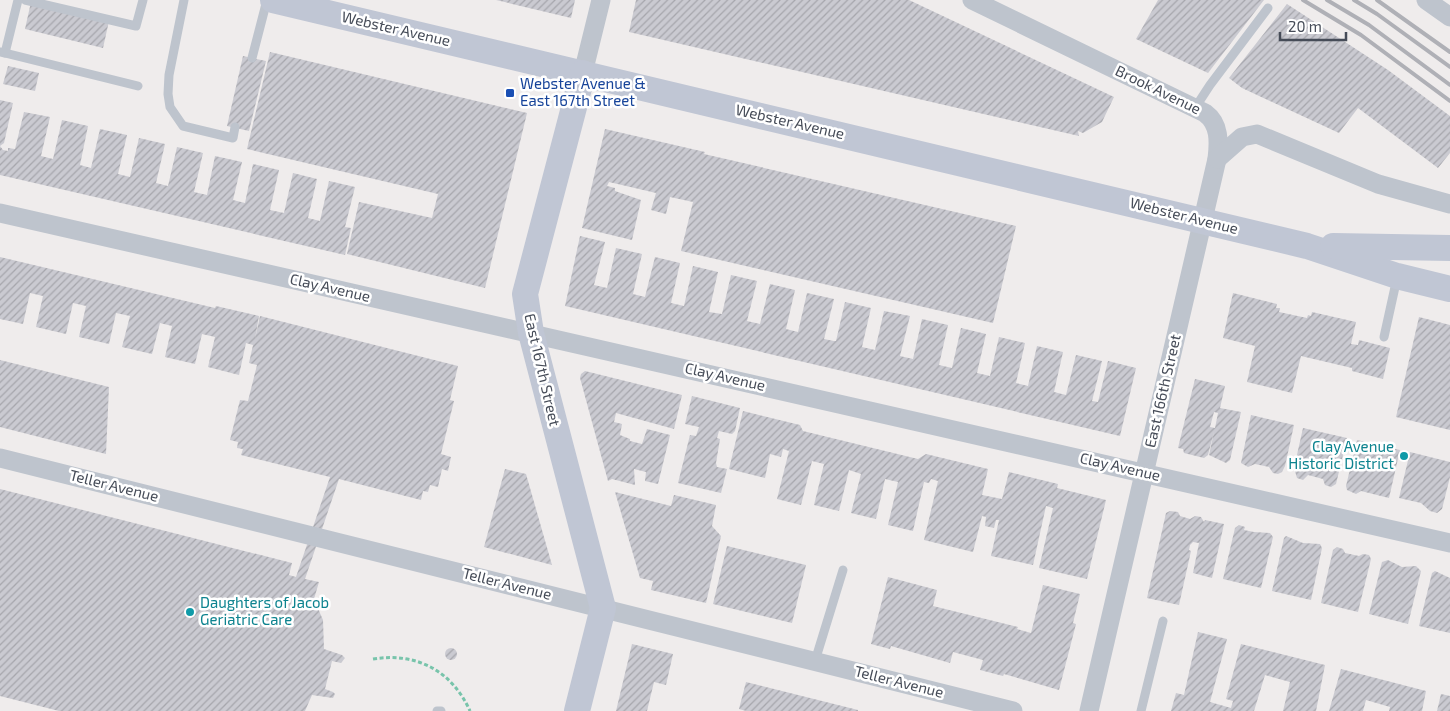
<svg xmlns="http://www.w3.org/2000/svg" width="1450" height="711" font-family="'Exo 2',sans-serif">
  <defs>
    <pattern id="building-hatch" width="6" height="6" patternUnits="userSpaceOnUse" patternTransform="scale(1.25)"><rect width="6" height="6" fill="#cacad1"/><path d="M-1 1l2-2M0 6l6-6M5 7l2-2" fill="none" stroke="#a6a6ac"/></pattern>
  </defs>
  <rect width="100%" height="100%" fill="#efecec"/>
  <g fill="url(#building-hatch)" fill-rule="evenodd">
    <path d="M496,0h79l-4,18z"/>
    <path d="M636,0h273l205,97 -12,25 -19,11 -5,-2 1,5 -450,-104z"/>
    <path d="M1158,0h106l-56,73 -72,-34z"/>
    <path d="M31,2l78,19 -6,27 -78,-19z"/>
    <path d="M1287,4l101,66 62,46v37l-12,15 -80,-60 -19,25 -97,-45 -13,-10z"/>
    <path d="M270,52l257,61 -42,175 -138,-34 12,-52 73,16 6,-24 -191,-45z"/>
    <path d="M243,56l23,5 -17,70 -22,-5z"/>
    <path d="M8,66l31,7 -4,18 -32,-7z"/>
    <path d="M0,100l13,3 -9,40 -4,3z"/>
    <path d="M24,112l26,5 -9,39 12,3 9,-39 26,6 -8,39 11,3 9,-39 27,6 -9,39 12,3 9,-39 26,6 -9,39 12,3 9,-39 26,6 -9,39 13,3 8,-39 27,6 -9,38 12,3 8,-39 26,6 -9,40 14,3 9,-40 24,6 -9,39 12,3 9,-40 26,6 -10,40 6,1 -6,27 -345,-80v-29l3,4 5,1v-3l7,1z"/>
    <path d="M605,129l100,23 -1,2 312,72 -23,97 -312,-72 12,-49 -23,-5 -4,17 -15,-4 5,-17 -47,-11 -2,4 8,2v3l26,9 -9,40 -50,-12z"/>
    <path d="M580,236l25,6 -11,43 13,3 9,-40 26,6 -9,40 12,3 10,-40 25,6 -9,40 13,3 9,-40 25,6 -9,40 13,2 9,-39 26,6 -10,40 13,3 10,-40 25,6 -9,39 12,3 9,-39 27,6 -10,40 10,2h2l9,-39 26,6 -9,39 13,3 9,-39 26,5 -10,40 13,3 9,-40 26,6 -9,40 13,3 9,-40 25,6 -9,39 13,3 9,-39 26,6 -9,40 12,3 9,-40 26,6 -9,40 12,3 10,-40 26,6 -10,40 6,1 10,-41 28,7 -16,68 -555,-130z"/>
    <path d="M0,257l215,51 1,-2 43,10 -4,23 5,-23 198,50 -8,34 4,1 -13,53 10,3 -3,14 -6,-2 -4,18 -8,-2 -2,7 -5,-1 -2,9 -82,-21 -34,100 14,3 -5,17 9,21 1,29 18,6 3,3 -4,5 -9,-2 -7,28 8,3 2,2 -2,4 -21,-3 -7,16h-246l-59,-15v-207l292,74 -3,12 7,2 34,-100 -89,-22 2,-6 -6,-1 1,-6 -8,-2 10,-40 8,1 9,-36 -8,-2 4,-18 -7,-2 -7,32 -31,-8 7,-30 -13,-3 -7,30 -30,-7 7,-31 -12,-3 -8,31 -30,-7 8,-31 -14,-3 -7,31 -30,-7 7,-31 -13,-3 -7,31 -30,-7 7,-31 -13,-3 -7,31 -23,-5z"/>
    <path d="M1233,293l44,11 -1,4h4l-1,4 28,6 1,-3 3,1 1,-4 44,10 -5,22 7,1 1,-5 31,8 -7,31 -31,-8v-3l-51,-12 -9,37 -45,-11 8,-36 -32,-8z"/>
    <path d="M1419,317l31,8v105l-54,-13z"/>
    <path d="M0,360l109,27 -3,67 -106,-27z"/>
    <path d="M585,371l97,24 -8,34 -58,-16 -2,9 8,2 -2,11 10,4v2l12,3 5,-15 23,6 -12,49 -13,-3 1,-9 -12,-3 1,16 -23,-6 -4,2 -28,-103 1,-4z"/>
    <path d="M1195,379l30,7 -5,22 21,4 -11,48 -4,3 -17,-8 5,-23 -6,23 -4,3 -20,-5 -1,-4 -5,-1zM1214,412l4,1 -3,15 -5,-1z"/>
    <path d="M692,396l48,12 -5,23 -3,3 -13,-3 -2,7 3,1 -4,24 1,4 10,2 -6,24 -43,-10 12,-48 6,1 3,-9 -14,-3z"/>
    <path d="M743,411l57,14 3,6 115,28 8,-5 62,15 -6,26 20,4 7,-27 49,12 -1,4 49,12 -19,79 -48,-11 14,-60 -7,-2 -13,59 -42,-9 8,-36h-3l-2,8 -9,-2 1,-9 -4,-1 -9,36 -49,-12 14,-59 -7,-2 -2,4 -5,-1 -11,49 -25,-6 10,-43 -13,-3 -9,40 -25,-6 10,-39 -12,-4 -10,41 -25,-6 10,-41 -12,-3 -11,44 -24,-6 12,-48 -6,-2 -2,8 -11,-3 -5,24 -36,-9z"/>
    <path d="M1251,415l43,10 -9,41 -3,6 -4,2 -5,-1 -4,-6 -14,-3 -7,3 -7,-4z"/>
    <path d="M1303,428l44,10 -11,46 -5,3 -6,-2 -2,-6 -15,-4 -5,5 -6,-2 -3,-10z"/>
    <path d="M1357,440l43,10 -11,48 -28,-7 -5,3 -9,-4 -1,-4z"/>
    <path d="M1410,452l40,10v15l-8,32 -5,4 -7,-2 -9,-8 -22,-5z"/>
    <path d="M505,469l21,5 26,91 -68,-18z"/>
    <path d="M615,492l56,14 3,-11 42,10 -4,21 9,10 -15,67 -55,-13 2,-9 -13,-3z"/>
    <path d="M1170,511l8,1 2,4 10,3 5,-3 6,1 3,5 1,-2 19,4 -12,54 -19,-5 6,-30 -6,-1 -3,3 -1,5 2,1 -12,54 -32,-7 19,-85z"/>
    <path d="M1239,525l6,2 -1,3 10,2 16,1 3,4 -12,51 -38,-9 12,-51z"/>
    <path d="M1286,536l17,7 17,1 2,4 -11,52 -39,-9 12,-53z"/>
    <path d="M727,546l79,19 -14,58 -79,-19z"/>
    <path d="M1337,547l6,2 2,4 14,3 4,-2 6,1 2,4 -13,53 -37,-9 12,-53z"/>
    <path d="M1388,560l14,7 14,-1 5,5 -13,53 -39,-10 13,-52z"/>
    <path d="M1435,571l15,7v55l-31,-7 13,-53z"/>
    <path d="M888,577l49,13 -4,16 85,21 -1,2 14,4 12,-48 37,9 -7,29 3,1 -17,66 -55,-16 -1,2 -23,-6 3,-10 -30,-8 -3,11 -59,-17 -1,3 -19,-5z"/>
    <path d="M1198,632l29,7 -17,63 21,6 2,-7 -7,-2 15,-55 84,21 -9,46h-33l7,-29 -25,-7 -11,36h-83l5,-18 8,2z"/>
    <path d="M632,644l41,10 -7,31 -12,-3 -7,29h-31z"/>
    <circle cx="451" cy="654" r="6"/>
    <path d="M1341,669l85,22 -4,20h-33l1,-4 -24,-7 -3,11h-34z"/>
    <path d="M746,682l112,28v1h-112l-7,-2z"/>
    <path d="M1441,694l9,2v15h-13z"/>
  </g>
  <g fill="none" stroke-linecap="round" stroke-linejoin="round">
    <path stroke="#78c4ab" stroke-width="3" stroke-dasharray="4 2.5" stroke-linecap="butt" d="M373,659c44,-7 79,12 97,52"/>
    <g stroke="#bec4cd" stroke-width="9">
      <path d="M25,0l111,26 7,-26"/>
      <path d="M184,0l-15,75 -1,19 2,13 13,19 50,12 2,-11"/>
      <path d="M0,52l5,1 13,-53"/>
      <path d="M5,53l133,33"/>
      <path d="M252,58l15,-58"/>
      <path d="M1195,108l15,-23 58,-77"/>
      <path d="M1384,337l13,-59"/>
      <path d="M815,661l28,-91"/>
      <path d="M437,711h4"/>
      <path d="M1141,711l22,-90"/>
    </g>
    <g stroke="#bec4cd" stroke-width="19">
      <path d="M972,0l233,113c15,11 14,29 12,46l-128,552"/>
      <path d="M1426,0l24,17"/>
      <path d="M583,73l18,-73"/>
      <path d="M1217,159l25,-22 15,-3 121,50 72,20"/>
      <path d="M0,213l1450,330"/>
      <path d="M0,458l1013,253"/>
    </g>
    <g stroke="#c0c6d4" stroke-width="26">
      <path d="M273,0l1034,246 90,30 53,13"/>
      <path d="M1333,246l117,2"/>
      <path d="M577,711l26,-103 -72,-275 -6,-39 58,-221"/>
    </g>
    <g stroke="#afb0b6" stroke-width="4">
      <path d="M1303,0l58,35 89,66"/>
      <path d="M1327,0l42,25 81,60"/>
      <path d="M1354,0l23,14 73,53"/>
      <path d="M1377,0l73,52"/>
    </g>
  </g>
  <rect fill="#1a4fb4" stroke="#fff" stroke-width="2" x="505" y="88" width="10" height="10" rx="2.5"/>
  <g fill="#0f9aa8" stroke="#fff" stroke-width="2">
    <circle cx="1404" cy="456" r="5"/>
    <circle cx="190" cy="612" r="5"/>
  </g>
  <g text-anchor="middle" stroke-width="5" stroke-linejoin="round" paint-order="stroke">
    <g font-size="15" fill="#464c58" stroke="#fff">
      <text transform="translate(396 29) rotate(13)" y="5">Webster Avenue</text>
      <text transform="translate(1158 90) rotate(26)" y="5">Brook Avenue</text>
      <text transform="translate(790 122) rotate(13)" y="5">Webster Avenue</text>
      <text transform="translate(1184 216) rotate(14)" y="5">Webster Avenue</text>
      <text transform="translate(330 288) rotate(13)" y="5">Clay Avenue</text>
      <text transform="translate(542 370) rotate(77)" y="5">East 167th Street</text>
      <text transform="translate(725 377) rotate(13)" y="5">Clay Avenue</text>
      <text transform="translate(1163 391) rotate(-77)" y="5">East 166th Street</text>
      <text transform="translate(1120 467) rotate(13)" y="5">Clay Avenue</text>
      <text transform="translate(114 486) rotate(14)" y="5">Teller Avenue</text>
      <text transform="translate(507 584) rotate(14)" y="5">Teller Avenue</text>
      <text transform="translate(899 682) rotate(14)" y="5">Teller Avenue</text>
    </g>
    <g font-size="15" fill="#164399" stroke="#fff" text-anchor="start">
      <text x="520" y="89">Webster Avenue &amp;<tspan x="520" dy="17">East 167th Street</tspan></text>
    </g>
    <g font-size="15" fill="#0d838f" stroke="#fff" text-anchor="end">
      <text x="1394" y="452">Clay Avenue<tspan x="1394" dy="17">Historic District</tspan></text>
      <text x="200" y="608" text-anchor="start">Daughters of Jacob<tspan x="200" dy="17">Geriatric Care</tspan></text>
    </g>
  </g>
  <path d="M1280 32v8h66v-8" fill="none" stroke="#464c58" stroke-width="2.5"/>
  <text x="1288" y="32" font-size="15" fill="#464c58" stroke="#ffffff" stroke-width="4" paint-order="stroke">20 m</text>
</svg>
